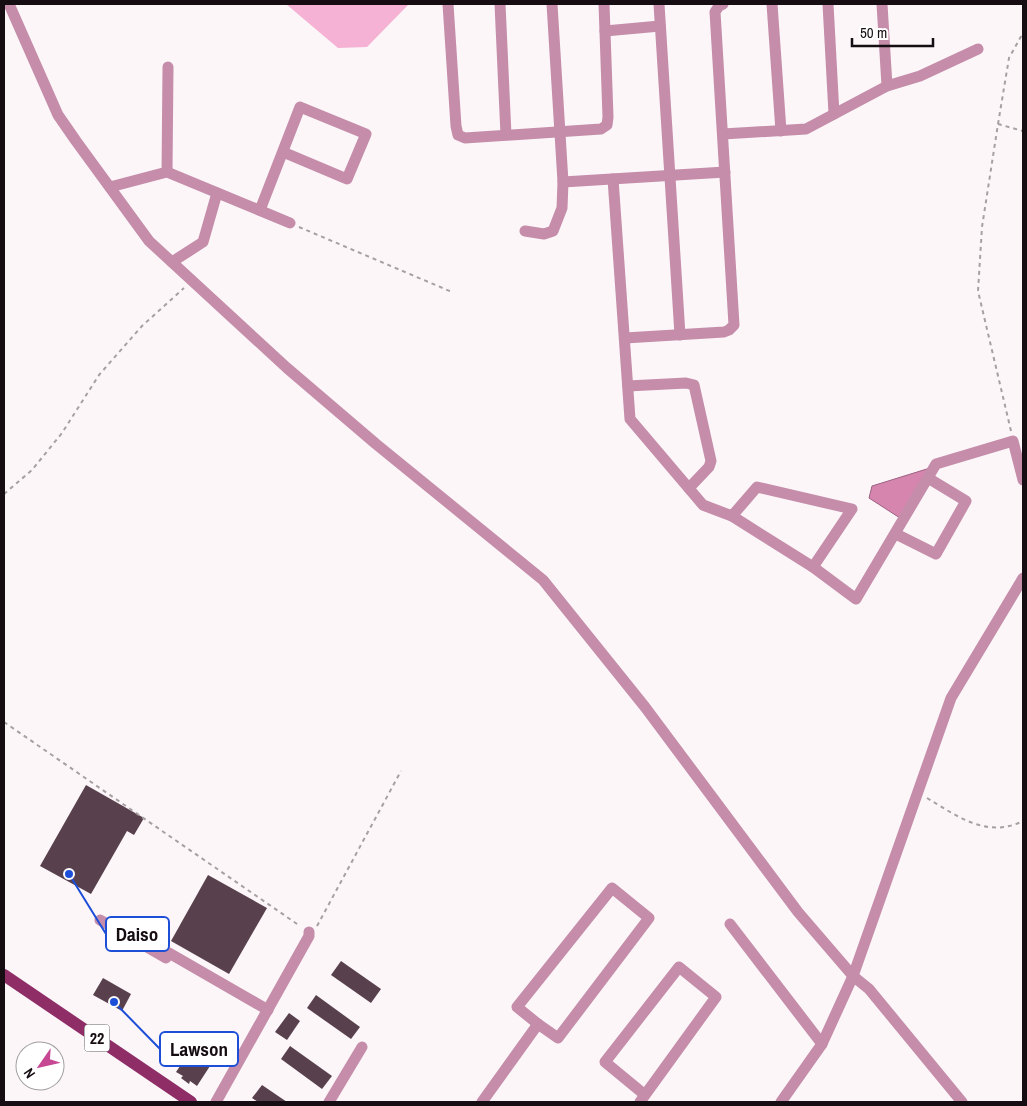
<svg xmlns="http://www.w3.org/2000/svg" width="1027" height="1106" font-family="'Archivo Narrow',sans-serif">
  <rect width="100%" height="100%" fill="#fcf6f9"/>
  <path fill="#f6b2d4" d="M286,4h123l-42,43 -29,1z"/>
  <path fill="#d685af" stroke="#9c6180" d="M930,468l-30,50 -31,-20 3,-12z"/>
  <g fill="#58414d">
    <path d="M86,785l58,33 -10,17 -7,-4 -36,63 -51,-28z"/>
    <path d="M208,875l59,33 -38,66 -58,-33z"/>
    <path d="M341,961l40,28 -10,14 -40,-28z"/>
    <path d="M103,978l28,16 -9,17 -29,-16z"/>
    <path d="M316,995l44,32 -9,12 -44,-31z"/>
    <path d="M289,1013l11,8 -13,19 -12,-8z"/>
    <path d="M290,1046l42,30 -10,13 -41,-30z"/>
    <path d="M191,1050l9,6 -2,2 12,8 -13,20 -7,-5 -1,3 -8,-6 2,-2 -7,-4z"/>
    <path d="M262,1085l25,17h-29l-6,-4z"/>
  </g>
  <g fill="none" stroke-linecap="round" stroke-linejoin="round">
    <g stroke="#a7a0a3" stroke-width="2" stroke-dasharray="4 4" stroke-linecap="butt">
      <path d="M998,124l11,-66 14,-25"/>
      <path d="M299,227l153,65"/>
      <path d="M1011,431l-33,-140 4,-64 16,-103 25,7"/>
      <path d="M4,494l28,-24 30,-37 37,-58 43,-49 42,-38"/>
      <path d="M4,722l296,204"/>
      <path d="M927,798c30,18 60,41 96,23"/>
      <path d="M317,926l84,-155"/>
    </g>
    <g stroke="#c58da9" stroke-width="11">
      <path d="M9,4l49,111 18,26 73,100 138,127 89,76 167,136 102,127 153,205 55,64 16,13 93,113"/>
      <path d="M448,4l8,122 2,9 7,3 136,-9 6,-4 1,-8 -4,-113"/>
      <path d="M500,4l6,131"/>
      <path d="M659,4l21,331"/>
      <path d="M772,4l9,127"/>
      <path d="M828,4l6,110"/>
      <path d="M882,4l5,82"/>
      <path d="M605,31l55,-5"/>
      <path d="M723,134l83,-5 81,-43 33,-10 58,-27"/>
      <path d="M167,172l1,-105"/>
      <path d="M613,179l17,240 73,86 29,11 81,51 43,32 80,-135 77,-23 10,39"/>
      <path d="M563,182l162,-10"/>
      <path d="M110,187l57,-15 123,51"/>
      <path d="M260,210l40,-103 66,27 -19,45 -64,-27"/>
      <path d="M525,231l19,3 9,-3 9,-23 1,-26 -11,-178"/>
      <path d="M172,262l31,-20 14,-49"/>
      <path d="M625,338l99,-6 5,-2 5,-5 -19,-313 4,-6 4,-2"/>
      <path d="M628,386l58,-3 8,2 17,76 -2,6 -20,21"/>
      <path d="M732,516l25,-29 95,22 -39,58"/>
      <path d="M896,534l40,20 30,-53 -38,-23"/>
      <path d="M612,888l37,30 -91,120 -20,-14 -21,-17z"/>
      <path d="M100,920l66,38 3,-5 99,57"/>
      <path d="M730,924l92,120"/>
      <path d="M216,1102l93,-166v-4"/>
      <path d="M329,1102l33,-55"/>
      <path d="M482,1102l56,-78"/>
      <path d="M640,1102l5,-7 71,-98 -37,-30 -74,95 40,33"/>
      <path d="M781,1102l41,-58 31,-68 98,-278 72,-120"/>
    </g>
    <path stroke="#8f2d67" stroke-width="12" d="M4,975l187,127"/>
  </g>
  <g text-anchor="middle" stroke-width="5" stroke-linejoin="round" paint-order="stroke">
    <rect fill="#fff" stroke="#5c5659" stroke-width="1" x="84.5" y="1024.5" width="25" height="27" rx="4"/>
    <g font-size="16" font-weight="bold" fill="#160d12">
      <text x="97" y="1044">22</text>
    </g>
  </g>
  <path fill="none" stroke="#1d4ed8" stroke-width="2" d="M69 874L106 934M114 1002L160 1049"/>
  <g fill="#1d4ed8" stroke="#fff" stroke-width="2">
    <circle cx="69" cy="874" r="5"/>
    <circle cx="114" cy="1002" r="5"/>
  </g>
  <g fill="#fff" stroke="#1d4ed8" stroke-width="2">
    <rect x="106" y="917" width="63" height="34" rx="5"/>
    <rect x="160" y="1032" width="78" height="34" rx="5"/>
  </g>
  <g font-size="19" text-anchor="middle" font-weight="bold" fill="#160d12">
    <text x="137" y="941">Daiso</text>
    <text x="199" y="1056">Lawson</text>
  </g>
  <rect width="1027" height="1106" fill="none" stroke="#160d12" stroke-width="10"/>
  <g transform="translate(40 1066) rotate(236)"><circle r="24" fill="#ffffff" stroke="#a29ea0"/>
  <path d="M0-4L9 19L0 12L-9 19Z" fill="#c64792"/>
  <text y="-8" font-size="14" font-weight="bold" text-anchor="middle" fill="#160d12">N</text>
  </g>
  <path d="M852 38v8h81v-8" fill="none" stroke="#160d12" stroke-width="2.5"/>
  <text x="860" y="38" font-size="15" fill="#160d12" stroke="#ffffff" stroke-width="4" paint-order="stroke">50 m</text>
</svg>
